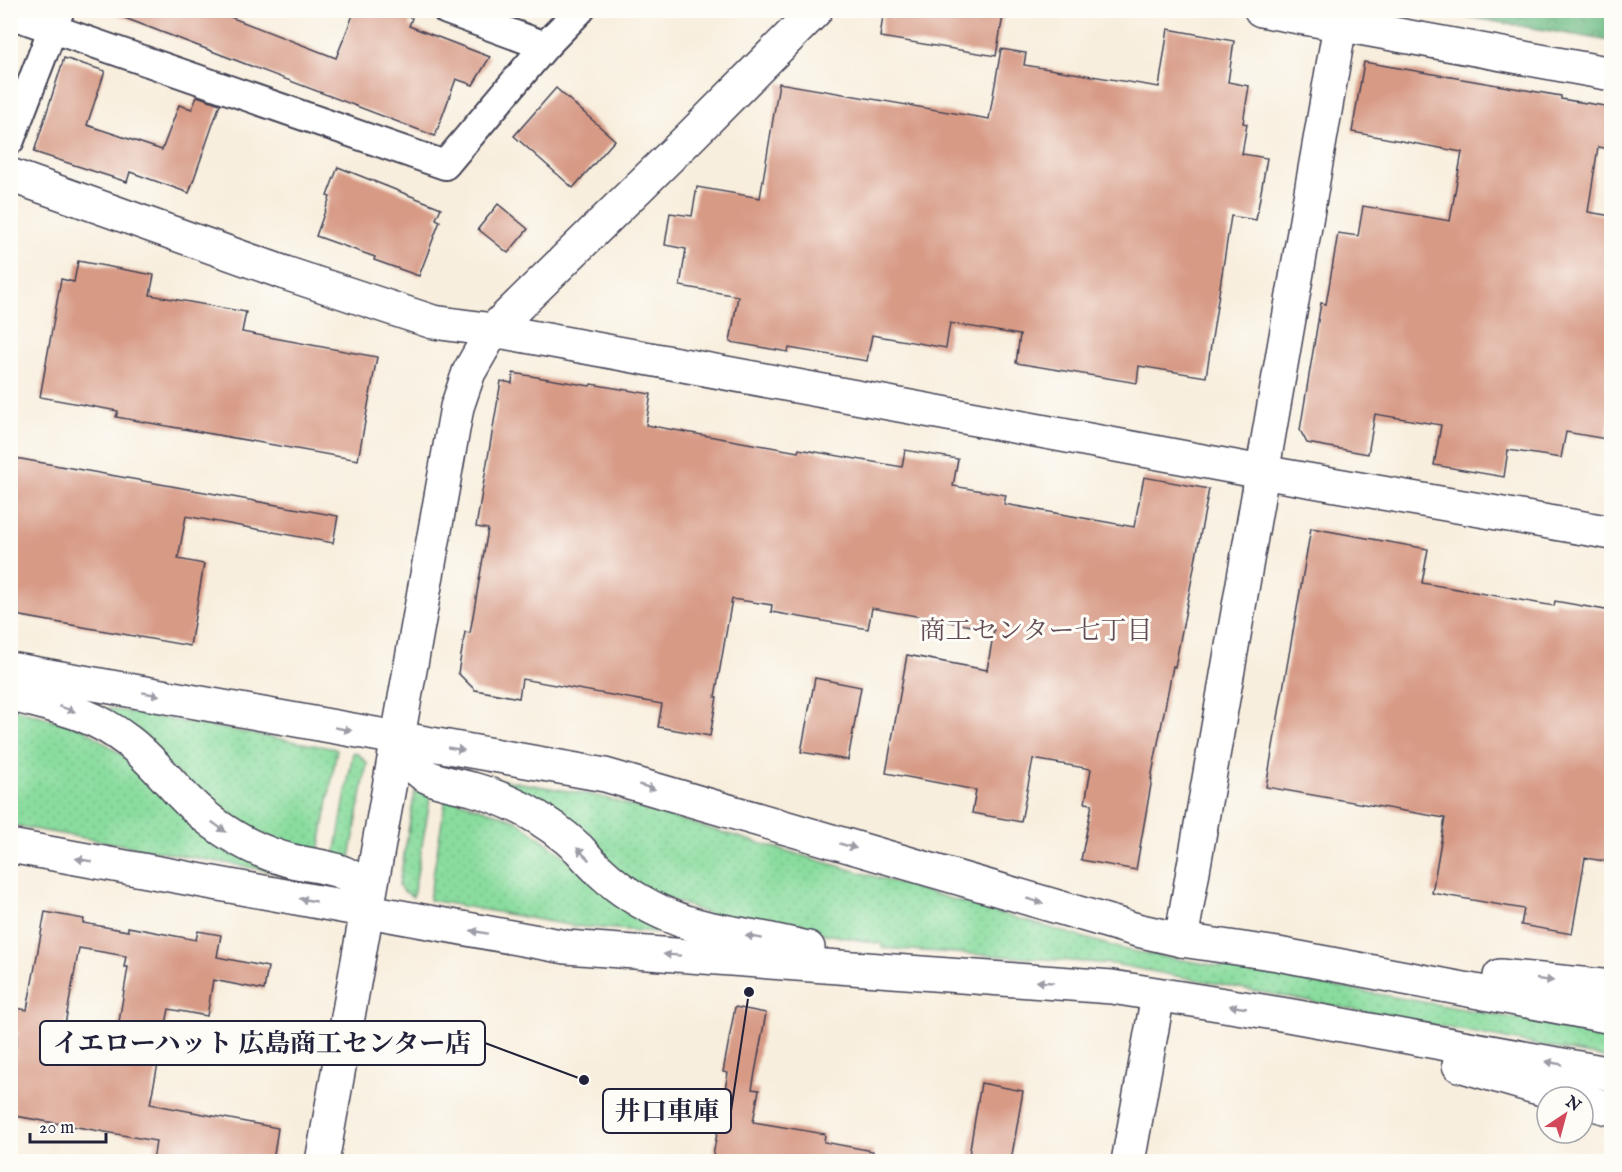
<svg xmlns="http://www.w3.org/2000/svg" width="1622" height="1172" font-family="'IM FELL English','Noto Serif JP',serif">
  <defs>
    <pattern id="grass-dots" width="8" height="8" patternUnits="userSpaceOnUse" patternTransform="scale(1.5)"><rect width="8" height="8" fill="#89dc9e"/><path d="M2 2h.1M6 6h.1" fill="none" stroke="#76bc89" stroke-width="1.8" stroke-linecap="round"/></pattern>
    <pattern id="forest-crowns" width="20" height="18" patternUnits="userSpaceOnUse" patternTransform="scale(1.5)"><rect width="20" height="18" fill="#6ebc85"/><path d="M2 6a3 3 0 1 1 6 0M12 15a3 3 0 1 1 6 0" fill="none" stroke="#5a986e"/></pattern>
  </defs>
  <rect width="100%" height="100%" fill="#fdfcf7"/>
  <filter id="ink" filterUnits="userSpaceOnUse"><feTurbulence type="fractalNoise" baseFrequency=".0167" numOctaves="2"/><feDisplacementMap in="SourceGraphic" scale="12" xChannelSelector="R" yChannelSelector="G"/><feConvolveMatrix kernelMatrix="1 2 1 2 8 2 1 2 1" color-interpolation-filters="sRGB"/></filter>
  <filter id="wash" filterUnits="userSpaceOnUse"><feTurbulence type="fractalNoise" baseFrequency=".008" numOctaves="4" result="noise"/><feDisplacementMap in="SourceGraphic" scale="24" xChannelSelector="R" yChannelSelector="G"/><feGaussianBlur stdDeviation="1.35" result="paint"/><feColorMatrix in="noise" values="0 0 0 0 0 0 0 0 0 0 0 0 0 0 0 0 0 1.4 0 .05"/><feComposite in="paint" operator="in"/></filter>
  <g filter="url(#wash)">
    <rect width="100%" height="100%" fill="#f8eedd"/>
    <g fill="url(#grass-dots)" stroke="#567f6c" stroke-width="1.5">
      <path d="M10,707l74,22 215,147 -288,-51z"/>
      <path d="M107,708l230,41 -18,103 -36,-8 -55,-27 -122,-105z"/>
      <path d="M353,752l5,2 9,9 -17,95 -15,-3z"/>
      <path d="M474,775l124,21 528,154 485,85v24l-497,-95 -232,-16v-4l-130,-23 -35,-4 -69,-26z"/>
      <path d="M415,791l16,3 -18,103 -11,-7 -3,-5z"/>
      <path d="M446,797l70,23 152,113 -94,-7 -145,-26z"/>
    </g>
    <path fill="url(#forest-crowns)" stroke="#486f60" stroke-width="1.5" d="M1431,11h180v30z"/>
    <g id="blocks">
      <g fill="#d79a85" fill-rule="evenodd">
        <path d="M110,10h102l124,48 19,-48h37l20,8 -3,8 81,31 -17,28 -17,-6 -21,57 -326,-124z"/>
        <path d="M894,10h110l-8,46 -116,-19 3,-21 10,2z"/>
        <path d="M1168,29l66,12 -6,41 21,4 -6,37 4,1 -5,30 25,4 -11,62 -25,-4 -25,161 -67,-11 -2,17 -121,-20 4,-28 -70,-12 -4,25 -74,-13 -5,26 -78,-13 -1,4 -58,-10 8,-46 -58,-10 6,-37 -21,-4 5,-32 22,3 5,-29 63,11 19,-115 210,36 12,-70 25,4 -2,12 135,22z"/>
        <path d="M64,58l41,13 -18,54 75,25 17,-45 13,4 5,-13 23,8 -31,89 -59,-21 -3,10 -93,-30z"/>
        <path d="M1364,62l197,34v3l50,8v42l-13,-2 -10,65 23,4v193l-5,30 -40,-7 -5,26 -53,-8 -4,27 -70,-12 7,-40 -66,-11 -7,40 -61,-11 -7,-13 21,-127 5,1 12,-71 20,3 5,-30 87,15 12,-69 -110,-20z"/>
        <path d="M556,88l59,52 -42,48 -59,-52z"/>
        <path d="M338,167l103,41 -5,11 4,2 -21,55 -45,-16 1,-3 -59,-21 14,-39 -3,-1z"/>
        <path d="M498,204l30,25 -20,24 -30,-24z"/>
        <path d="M78,261l76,14 -4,20 96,17 -4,20 135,25 -19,103 -242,-43 2,-6 -78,-14 21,-118 13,3z"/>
        <path d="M513,373l77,13 1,-2 60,10 -5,31 152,27 1,-3 103,18 3,-17 53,9 -5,27 53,9 -2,9 130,23 10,-50 65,12 -34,178 -2,-1 -22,113h1l-16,91 -55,-10 11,-56 -7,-1 6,-34 -58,-10 -12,63 -49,-9 4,-23 -90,-17 21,-118 80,15 7,-40 -122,-22 -4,21 -97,-17 1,-7 -40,-6 -17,98h2l-7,39 -52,-9 4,-23 -140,-25 -3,19 -44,-8 -17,-17 7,-41 5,1 18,-104 -12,-2 25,-146 11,2z"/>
        <path d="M10,457l328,59 -5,27 -147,-27 -8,43 26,5 -14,82 -180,-32z"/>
        <path d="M1311,528l117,21 -6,34 132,23 1,-5 56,10v143l-4,30 4,1v77l-26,-4 -13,76 -51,-9 3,-16 -92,-16 13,-75 -179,-31z"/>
        <path d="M815,678l46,9 -13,73 -47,-8z"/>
        <path d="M45,912l39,7 -1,4 45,8v-4l68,13 2,-9 23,4 -4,22 51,10 -4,23 -51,-10 -6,36 -38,-7 -19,95 128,24 -5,33h-120l3,-20 -146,-26v-38l8,-44 -8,-2v-24l17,3zM79,948l47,8 -2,11h4l-12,73 -52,-10z"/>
        <path d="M735,1007l31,6 -14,76 7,1 -6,32 72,12 -1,8 49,9 -1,10h-160l16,-88 -5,-1z"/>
        <path d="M981,1083l42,8 -12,70h-43z"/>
      </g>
    </g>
  </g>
  <g filter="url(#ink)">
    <use href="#blocks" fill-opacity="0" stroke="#424153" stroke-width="1.5"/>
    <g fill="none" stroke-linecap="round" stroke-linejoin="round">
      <defs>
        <g id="minor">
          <path d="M447,10l98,36"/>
          <path d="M10,14l435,151 100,-119 35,-36"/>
          <path d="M10,140l49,-128"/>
        </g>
        <g id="tertiary">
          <path d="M1261,10l351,64"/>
          <path d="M10,175l275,98 148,49 60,8 769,142 350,61"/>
          <path d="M10,669l595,106 532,155 44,10 97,14 334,63"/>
          <path d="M10,694c46,13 79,17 118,47 20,15 35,34 52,52 20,21 43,39 69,52 14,7 28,12 43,16 24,6 66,5 73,36 1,5 1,10 1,14"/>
          <path d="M399,739c17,43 33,40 73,50 18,5 35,12 51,20 20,11 39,24 56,40 7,8 14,16 22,23 20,19 43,33 69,44 25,11 53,15 80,20 19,3 38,8 58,12"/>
          <path d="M10,846l556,101 546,40 175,28 325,59"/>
          <path d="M1181,940l159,-915"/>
          <path d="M1500,976l112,11"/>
          <path d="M1459,1065l111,32"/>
          <path d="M1583,1101l29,8"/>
          <path d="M322,1162l135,-755 12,-35 24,-42 197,-193 126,-127"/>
          <path d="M1128,1162l30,-167"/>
        </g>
      </defs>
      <use href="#minor" stroke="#424153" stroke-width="32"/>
      <use href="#tertiary" stroke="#424153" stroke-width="36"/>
      <use href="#minor" stroke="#fff" stroke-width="28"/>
      <use href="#tertiary" stroke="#fff" stroke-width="33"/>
    </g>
    <defs><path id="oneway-solid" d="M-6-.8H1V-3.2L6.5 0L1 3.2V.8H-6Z" transform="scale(1.5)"/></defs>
    <g fill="#9c9ca7">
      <use href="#oneway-solid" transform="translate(151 694) rotate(10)"/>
      <use href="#oneway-solid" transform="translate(67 709) rotate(19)"/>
      <use href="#oneway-solid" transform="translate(343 729) rotate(10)"/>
      <use href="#oneway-solid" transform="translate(456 749) rotate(10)"/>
      <use href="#oneway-solid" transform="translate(647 787) rotate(16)"/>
      <use href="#oneway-solid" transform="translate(219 827) rotate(36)"/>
      <use href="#oneway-solid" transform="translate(848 846) rotate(16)"/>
      <use href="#oneway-solid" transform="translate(583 854) rotate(-135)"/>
      <use href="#oneway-solid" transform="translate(84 860) rotate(-170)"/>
      <use href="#oneway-solid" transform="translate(308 900) rotate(-170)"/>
      <use href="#oneway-solid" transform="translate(1035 901) rotate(16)"/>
      <use href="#oneway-solid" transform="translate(479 932) rotate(-170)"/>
      <use href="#oneway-solid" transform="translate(754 937) rotate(-170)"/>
      <use href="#oneway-solid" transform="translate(672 955) rotate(-176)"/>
      <use href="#oneway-solid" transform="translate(1545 980) rotate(6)"/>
      <use href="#oneway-solid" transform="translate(1045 982) rotate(-176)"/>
      <use href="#oneway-solid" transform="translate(1238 1007) rotate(-171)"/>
      <use href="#oneway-solid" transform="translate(1554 1063) rotate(-170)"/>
    </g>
  </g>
  <g text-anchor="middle" stroke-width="6" stroke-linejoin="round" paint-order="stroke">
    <g font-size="26" fill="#614c55" stroke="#fdfcf7">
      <text x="1036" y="639">商工センター七丁目</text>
    </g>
  </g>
  <path fill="none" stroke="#22223b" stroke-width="2" d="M584 1080L485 1043M749 992L731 1111"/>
  <g fill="#22223b" stroke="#fdfcf7" stroke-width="2">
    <circle cx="584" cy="1080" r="6"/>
    <circle cx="749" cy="992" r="6"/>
  </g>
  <g fill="#fdfcf7" stroke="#22223b" stroke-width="2">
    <rect x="40" y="1021" width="445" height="44" rx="6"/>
    <rect x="603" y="1089" width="128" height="44" rx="6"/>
  </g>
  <g font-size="26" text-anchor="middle" font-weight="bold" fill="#22223b">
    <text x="262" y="1052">イエローハット 広島商工センター店</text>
    <text x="667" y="1120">井口車庫</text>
  </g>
  <rect width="1622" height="1172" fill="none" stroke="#fdfcf7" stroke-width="36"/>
  <g transform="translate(1565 1115) rotate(36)"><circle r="28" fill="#fdfcf7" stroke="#a5a5ac" stroke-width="1.5"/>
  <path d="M0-4.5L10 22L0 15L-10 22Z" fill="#d1495b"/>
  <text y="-9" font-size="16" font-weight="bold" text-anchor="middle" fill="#22223b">N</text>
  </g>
  <path d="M30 1133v9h76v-9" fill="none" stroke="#22223b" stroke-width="3"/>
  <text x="39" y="1133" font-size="18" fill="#22223b" stroke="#fdfcf7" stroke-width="4.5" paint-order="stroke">20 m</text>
</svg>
